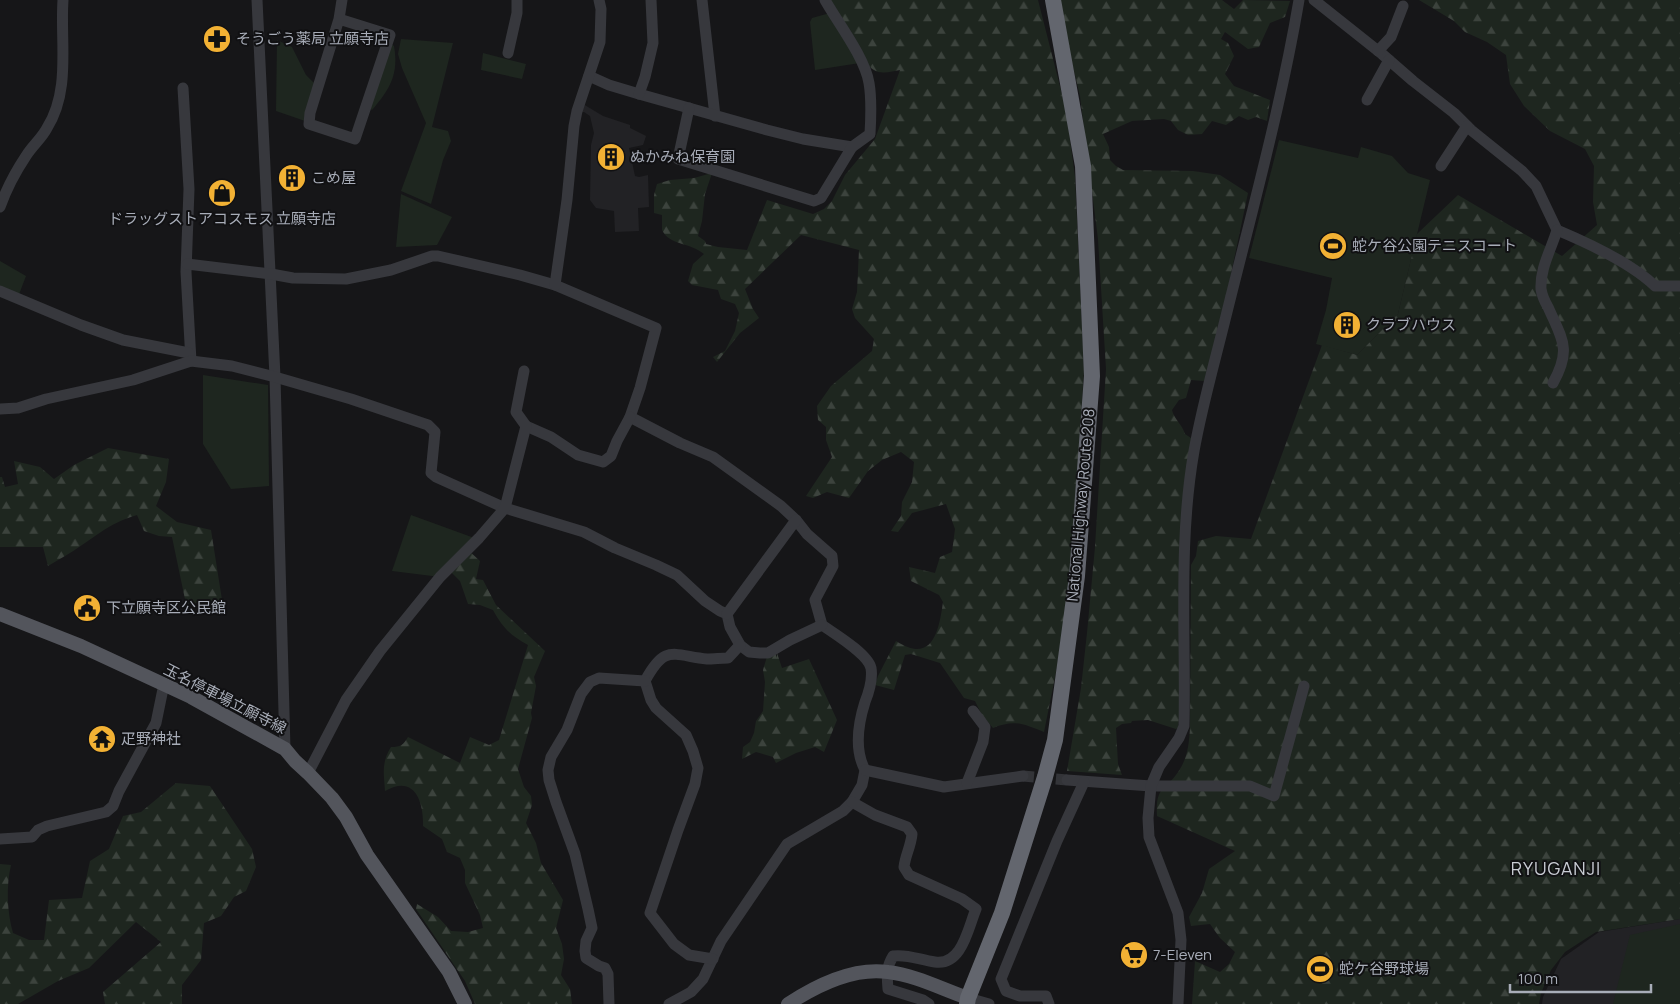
<svg xmlns="http://www.w3.org/2000/svg" width="1680" height="1004" font-family="Manrope,'Noto Sans JP',sans-serif">
  <defs>
    <pattern id="forest-firs" width="22" height="20" patternUnits="userSpaceOnUse" patternTransform="scale(1.25)"><rect width="22" height="20" fill="#1e261f"/><path d="M5 1l3.5 6h-7zM16 11l3.5 6h-7z" fill="#3c433d"/></pattern>
  </defs>
  <rect width="100%" height="100%" fill="#161618"/>
  <g fill="#222225">
    <path d="M583,104l20,12 27,9v3l16,8 -3,9 -14,3 6,28 4,1 9,-2 1,32 -11,1 1,23 -24,1 -1,-21 -18,-3 -6,-8 1,-55 3,-12 -4,-17 -6,-4 -5,1z"/>
    <path d="M1680,919v85h-138l1,-7 18,-38 38,-27z"/>
  </g>
  <g fill="#1e261f">
    <path d="M830,13l30,50 -45,7 -5,-48 2,-4z"/>
    <path d="M401,39l52,4 -21,84 16,4 3,10 -8,19 -12,44 -30,-13 25,-68 -24,-55 -4,-14z"/>
    <path d="M277,40l15,7 14,28 9,9 -10,37 -29,-10z"/>
    <path d="M391,44l3,2c5,28 -4,43 -22,64l-3,-2z"/>
    <path d="M483,53l43,11 -4,15 -41,-9z"/>
    <path d="M1279,140l79,18 3,-11 31,9 16,17 22,7 -32,134 -41,41 -41,-11 10,-34 6,-32 -83,-20z"/>
    <path d="M401,194l51,23 -15,28 -41,2z"/>
    <path d="M0,261l26,15 -8,21 -18,-9z"/>
    <path d="M203,375l65,10 1,101 -38,3 -28,-45z"/>
    <path d="M411,515l66,24 -37,38 -48,-6z"/>
    <path d="M1680,924v80h-67l17,-69z"/>
  </g>
  <g fill="url(#forest-firs)">
    <path d="M829,0h209l28,110 9,67 9,193 -11,171 -7,65 -10,66 -12,60c-20,-8 -30,-13 -51,-4l-11,-13 -7,-14 -11,-3 -24,-35 -29,-9 -6,1 -11,35 -19,-5 3,-9 18,-35c37,24 43,-11 47,-39l-4,-7 -28,-14 -2,-14 26,6 5,-16 12,-5 3,-23 -9,-25 -34,9 -14,19 -7,-1 10,-15 1,-14 10,-20 2,-20 -13,-10 -19,8 -14,11 -19,27 -22,-6 -14,6 -7,-2 26,-39 -6,-17v-13l-8,-7 -1,-14 14,-20 41,-35 2,-12 -19,-21 -3,-9 5,-17 2,-42 -58,-15 -56,54 8,20 6,9 -19,15 -23,29 -4,-5 12,-6 10,-20 4,-18 -4,-9 -14,-5 -3,-9 -26,-5 -4,-4 5,-17 11,-10c-14,-12 -34,-8 -42,-24v-15l-8,-2v-18l3,-11 13,-4 24,-2 18,-5 -7,21 -3,27 -4,15 7,5 1,3 12,3 29,3 20,-50 46,14 11,-5 8,-8 13,-26 30,-36 25,-69c-8,1 -18,5 -26,0 -11,-5 -37,-57 -45,-70z"/>
    <path d="M1057,0h165l12,9 9,-9 47,1 -5,16 -15,6 -11,24 -11,2 -23,-17 -4,7 7,4 6,13 -9,18 9,12 36,14 -3,21 -11,-4 -8,3 -9,-4 -13,9 -14,-4 -10,13 -14,1 -10,-5 -7,-9 -7,-2 -32,2 -29,13 6,13 1,13 6,6 7,4 70,1 27,4 28,18 -39,185 -5,3 -13,-1 -5,18 -7,2 -7,10c2,9 10,14 13,24l9,6 -12,252 -4,36 -2,1 -28,-9 -16,1 -1,2 -9,1 -6,4 2,36 4,11 -55,-4 14,-83 6,-55 8,-86 11,-178 -8,-130 -18,-143z"/>
    <path d="M1419,0h261v919l-84,13 -31,20 -14,18 -10,23 -2,11h-347l3,-43 25,11 9,-8 6,-12 -15,-14 -10,-14 -19,2 -2,-9 13,-24 7,-24 26,-18 -78,-35c-2,-32 10,-25 23,-47 8,-13 9,-26 10,-41l1,-163 5,-9 2,-15 18,-5 35,3 71,-194 35,10 41,-41 19,-80 41,-39 104,61 35,-31 -4,-23 1,-36 -9,-17 -35,-18 -26,-25 -14,-22 -4,-29 -19,-13 -22,-10 -11,-11z"/>
    <path d="M108,448l61,11 -3,23 -10,24 21,16 34,8 11,70 -36,4 -14,-67 -13,-1 -15,-5 -7,-16c-26,8 -34,16 -55,30 -11,8 -23,14 -34,21l-5,-19h-43v-70h2l3,10 13,-3 -4,-23 26,6 14,12 20,-14z"/>
    <path d="M468,550l12,11 -4,18 7,1 13,25 49,46 -11,26 2,9 -5,27 1,5 -14,51 6,18 7,9 1,9 -6,18 10,20 5,20 22,37 -7,28 6,16 2,15 -3,16 9,14 2,15h-97l-10,-23 -49,-72 1,-5 21,13 13,14 17,1 15,-4 -3,-13 -15,-32v-13l-5,-12 -13,-6 -5,-13 -19,-13c1,-25 -9,-52 -38,-35 -1,-17 -4,-28 6,-44 10,0 12,-2 17,-10l52,26 10,-26 19,8 10,-5 29,-95c-18,-10 -25,-17 -35,-35l-13,-5 -12,-1 -8,-23 -12,-12z"/>
    <path d="M774,650l3,8v-5l5,15 27,-9 28,61 -13,32 -9,-5 -19,6 -20,10 -3,-6 -17,-5 -14,7 1,-12 7,-5 4,-9 2,-12 7,-10 2,-29 -2,-12 5,-17z"/>
    <path d="M176,783l34,3 42,63 4,18 -10,24 -12,6 -13,19 -17,7 -3,37 -19,25v19h-77l-2,-12 58,-50 -25,-20 -47,46 -31,13 -40,23h-18v-140l11,1c-5,21 -4,47 2,68l16,7h15l5,-40 33,-2 8,-37 19,-12 14,-33 18,-4z"/>
  </g>
  <g fill="none" stroke-linecap="round" stroke-linejoin="round">
    <path stroke="#333438" stroke-width="11" stroke-dasharray="11 5.5" stroke-linecap="butt" d="M1023,776l44,4"/>
    <g stroke="#37383d" stroke-width="11">
      <path d="M257,0l18,377 10,372"/>
      <path d="M702,0l13,116"/>
      <path d="M1314,0l68,54 31,27 41,32 17,17 51,41 14,15 21,44c31,13 74,33 98,56h25"/>
      <path d="M339,19l51,16 -35,104 -46,-15 1,-11 29,-94 3,-19"/>
      <path d="M1378,51l13,-14 12,-31"/>
      <path d="M508,53l9,-40v-13"/>
      <path d="M589,76l20,9 30,9 128,36 36,9 49,8"/>
      <path d="M183,88l6,101 -3,83 5,89"/>
      <path d="M639,94l6,-17 8,-34 -2,-43"/>
      <path d="M1367,100l22,-40"/>
      <path d="M689,108l-11,51 136,42 7,-3 31,-51 18,-13c1,-17 2,-34 -1,-51 -4,-25 -31,-60 -44,-83"/>
      <path d="M1441,166l26,-40"/>
      <path d="M0,207c6,-17 16,-36 26,-51 6,-10 16,-18 21,-28 24,-38 13,-86 16,-128"/>
      <path d="M187,264l84,10 22,4 53,1 45,-9 41,-14h6l82,19 35,10 101,43 -16,60 -10,29 50,26 33,14 68,49 15,14 11,14 25,22 1,10 -18,34 7,25c13,9 46,29 49,43 2,12 -2,24 -6,34 -7,22 -11,47 0,68l-3,15 -10,17 -9,9 -56,33 -66,97 -18,38 -12,13 -22,12"/>
      <path d="M555,285l12,-85 7,-74 3,-15 23,-69 1,-33 -2,-9"/>
      <path d="M0,291l81,34 42,15 66,13"/>
      <path d="M1553,383c19,-34 9,-44 -5,-76 -3,-5 -6,-12 -7,-18 -1,-21 10,-39 16,-59"/>
      <path d="M0,409l18,-1 28,-9 87,-19 58,-19 41,5 43,11 76,22 77,26 7,7 -4,41 5,4 69,31 79,24 31,16 41,17 21,10 28,26 15,10 7,3 3,13 10,18 9,7 11,1h8l22,-13 32,-15"/>
      <path d="M526,426l25,11 27,18 25,7 8,-6 6,-15 13,-24"/>
      <path d="M727,614l69,-94"/>
      <path d="M865,770l79,17 79,-11"/>
      <path d="M308,773l38,-73 34,-49 60,-74 39,-39 26,-30 21,-82 -10,-14 8,-41"/>
      <path d="M1067,780l84,6h99l24,10 30,-110"/>
      <path d="M967,783l16,-41 2,-15 -12,-16"/>
      <path d="M852,802l23,13 32,12 5,7c-1,12 -7,22 -8,33l5,8 53,24 14,10c-8,19 -14,57 -41,53 -15,-2 -27,-8 -42,-6 -7,11 -6,21 -5,33l35,11 6,4"/>
      <path d="M0,839l32,-2 6,-7 9,-4 59,-14 7,-6 6,-15 37,-68 8,-39"/>
      <path d="M713,959l-24,-4 -15,-11 -24,-31 28,-83 17,-46 3,-16 -5,-17 -7,-16 -30,-27 -5,-8 -6,-19c20,-37 27,-26 62,-22 7,0 14,-1 21,-1l12,-13"/>
      <path d="M968,998l21,6"/>
      <path d="M609,1004l-1,-30 -3,-6 -6,-2 -13,-8 -1,-7 1,-10 6,-13 -4,-19 -13,-55 -19,-52 -7,-22 -1,-10 3,-13 16,-27 14,-36 9,-12 9,-4 46,3"/>
      <path d="M1049,1004l-3,-8h-26l-14,-5 -5,-12 56,-138 27,-59"/>
      <path d="M1178,1004l3,-64 -3,-27 -29,-76 -1,-19 3,-32 8,-19 20,-29 5,-12c2,-91 -6,-184 10,-275 8,-45 21,-90 32,-135 26,-105 55,-210 73,-316"/>
    </g>
    <g stroke="#53555c" stroke-width="14">
      <path d="M0,614l81,32 110,51 94,52 10,12 13,12 24,25 14,19 21,38 82,117 16,32"/>
      <path d="M788,1004c29,-19 65,-37 100,-32 27,3 54,17 80,26"/>
    </g>
    <path stroke="#63666e" stroke-width="16" d="M967,1004l1,-6 34,-85 43,-136 10,-37 22,-164 15,-200 -9,-210 -30,-166"/>
  </g>
  <defs>
    <symbol id="pharmacy-disc" viewBox="-11 -11 22 22"><circle r="9.5" fill="#f2b134" stroke="#111113"/><path d="M-2-6h4v4h4v4h-4v4h-4v-4h-4v-4h4Z" fill="#111"/></symbol>
    <symbol id="building-disc" viewBox="-11 -11 22 22"><circle r="9.5" fill="#f2b134" stroke="#111113"/><path d="M-4-6H4V6H1V3H-1V6H-4ZM-2.5-4.3h1.7v1.8h-1.7ZM.8-4.3h1.7v1.8H.8ZM-2.5-1h1.7V.8h-1.7ZM.8-1h1.7V.8H.8Z" fill="#111"/></symbol>
    <symbol id="shop-disc" viewBox="-11 -11 22 22"><circle r="9.5" fill="#f2b134" stroke="#111113"/><path d="M-5-2.5h2.3a2.7 3.5 0 0 1 5.4 0H5L5.5 6h-11ZM-1.5-2.5h3a1.5 2.3 0 0 0-3 0Z" fill="#111"/></symbol>
    <symbol id="stadium-disc" viewBox="-11 -11 22 22"><circle r="9.5" fill="#f2b134" stroke="#111113"/><path d="M0-5a6.5 5 0 1 0 0 10a6.5 5 0 1 0 0-10ZM-3.5-1.8h7v3.6h-7Z" fill="#111"/></symbol>
    <symbol id="civic-disc" viewBox="-11 -11 22 22"><circle r="9.5" fill="#f2b134" stroke="#111113"/><path d="M-.6-6.5H3V-4.5H.6V-3L4-1V1h2V6H-6V1h2V-1L-.6-3ZM-1.2 2.5V6h2.4V2.5Z" fill="#111"/></symbol>
    <symbol id="temple-disc" viewBox="-11 -11 22 22"><circle r="9.5" fill="#f2b134" stroke="#111113"/><path d="M0-6L5-2H3V0L6.5 2.5H4V6H1.5V3h-3V6H-4V2.5H-6.5L-3 0V-2H-5Z" fill="#111"/></symbol>
    <symbol id="supermarket-disc" viewBox="-11 -11 22 22"><circle r="9.5" fill="#f2b134" stroke="#111113"/><path d="M-6-5.5h2.5l.6 2H6L4.5 2H-2.5L-4.4-4H-6ZM-1.5 3.2a1.3 1.3 0 1 0 .1 0ZM3 3.2a1.3 1.3 0 1 0 .1 0Z" fill="#111"/></symbol>
  </defs>
  <g fill-rule="evenodd">
    <use href="#pharmacy-disc" x="201" y="23" width="32" height="32"/>
    <use href="#building-disc" x="595" y="141" width="32" height="32"/>
    <use href="#building-disc" x="276" y="162" width="32" height="32"/>
    <use href="#shop-disc" x="206" y="177" width="32" height="32"/>
    <use href="#stadium-disc" x="1317" y="230" width="32" height="32"/>
    <use href="#building-disc" x="1331" y="309" width="32" height="32"/>
    <use href="#civic-disc" x="71" y="592" width="32" height="32"/>
    <use href="#temple-disc" x="86" y="723" width="32" height="32"/>
    <use href="#supermarket-disc" x="1118" y="939" width="32" height="32"/>
    <use href="#stadium-disc" x="1304" y="953" width="32" height="32"/>
  </g>
  <g text-anchor="middle" stroke-width="4" stroke-linejoin="round" paint-order="stroke">
    <g font-size="15" fill="#a8adb8" stroke="#111113" text-anchor="start">
      <text x="236" y="44">そうごう薬局 立願寺店</text>
      <text x="630" y="162">ぬかみね保育園</text>
      <text x="311" y="183">こめ屋</text>
      <text x="222" y="224" text-anchor="middle">ドラッグストアコスモス 立願寺店</text>
      <text x="1352" y="251">蛇ケ谷公園テニスコート</text>
      <text x="1366" y="330">クラブハウス</text>
      <text x="106" y="613">下立願寺区公民館</text>
      <text x="121" y="744">疋野神社</text>
      <text x="1153" y="960">7-Eleven</text>
      <text x="1339" y="974">蛇ケ谷野球場</text>
    </g>
    <g font-size="15" fill="#a8adb8" stroke="#111113">
      <text transform="translate(1081 505) rotate(-85)" y="5">National Highway Route 208</text>
      <text transform="translate(225 699) rotate(27)" y="5">玉名停車場立願寺線</text>
    </g>
    <g font-size="18" letter-spacing="1" fill="#c9ccd4" stroke="#111113">
      <text x="1556" y="875">RYUGANJI</text>
    </g>
  </g>
  <path d="M1510 984v8h141v-8" fill="none" stroke="#a8adb8" stroke-width="2.5"/>
  <text x="1518" y="984" font-size="15" fill="#a8adb8" stroke="#111113" stroke-width="4" paint-order="stroke">100 m</text>
</svg>
